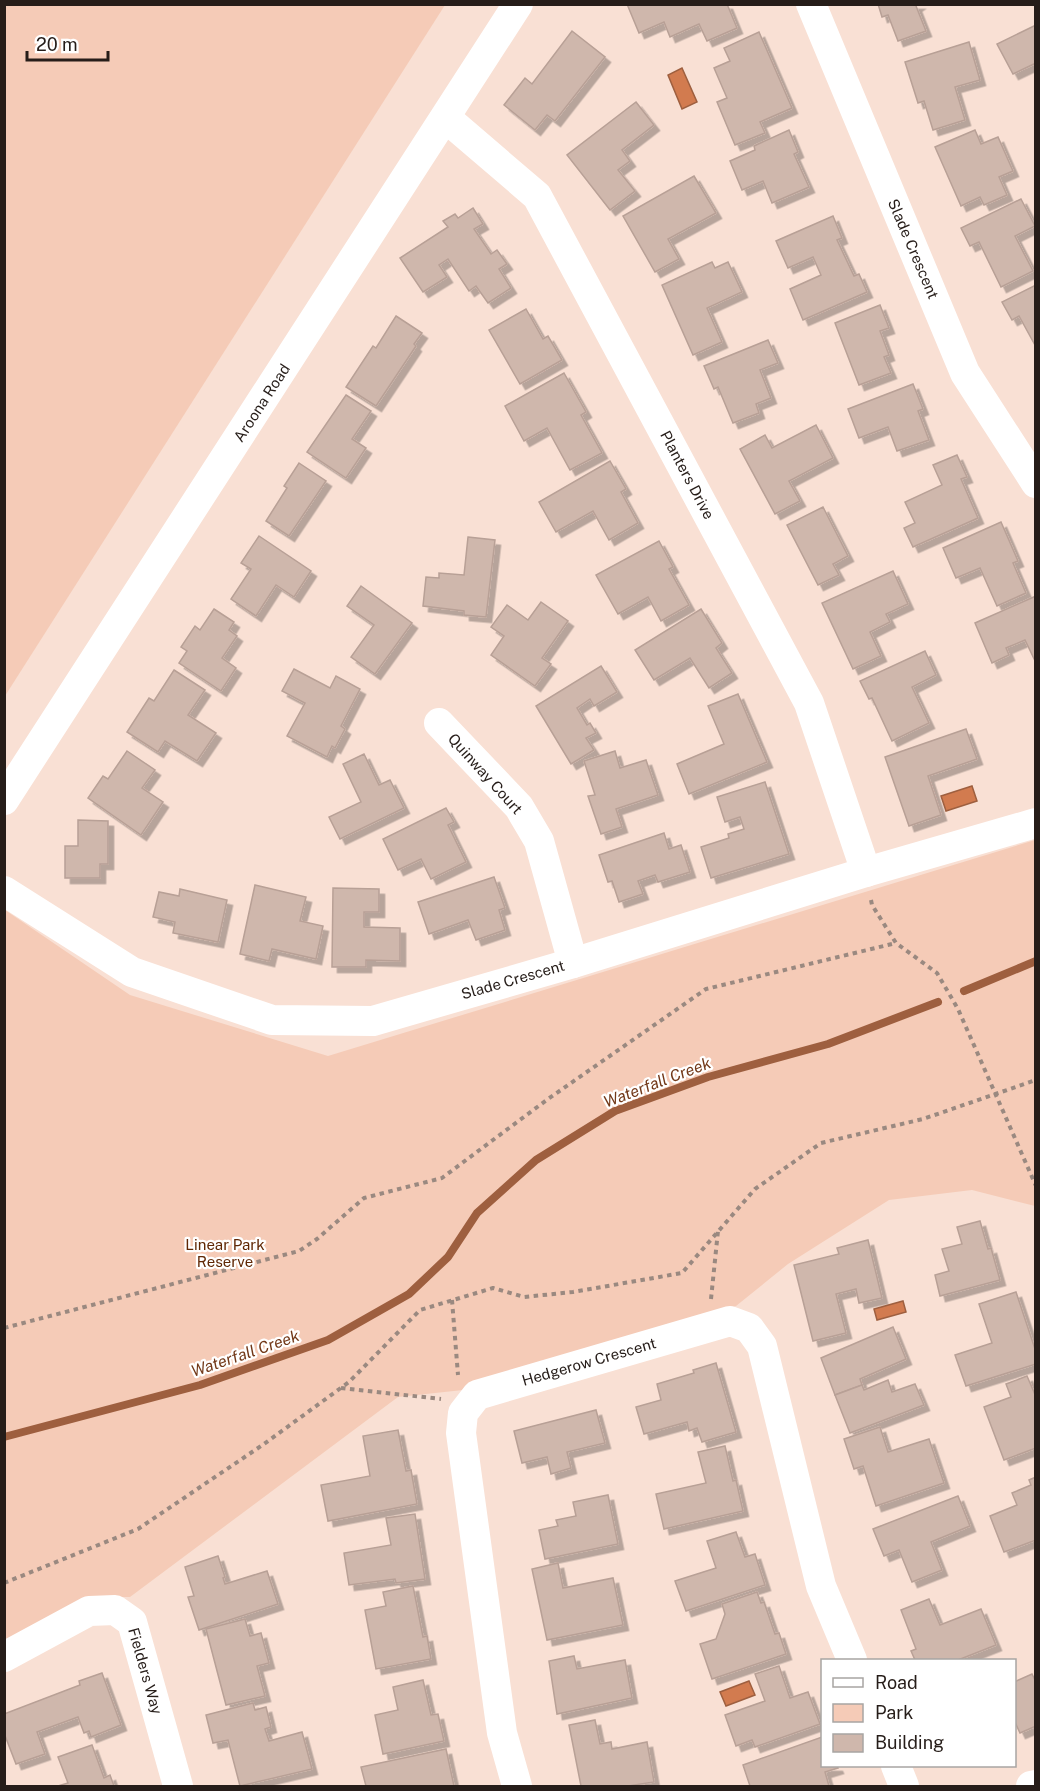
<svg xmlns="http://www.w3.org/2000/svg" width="1040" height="1791" font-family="'Public Sans',sans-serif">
  <defs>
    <filter id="shadow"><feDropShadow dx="5.5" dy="5.5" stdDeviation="0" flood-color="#0004"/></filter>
  </defs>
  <rect width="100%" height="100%" fill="#f9e0d4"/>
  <g fill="#f5cbb7">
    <path d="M5,4l440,1 -440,691 -1,-691z"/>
    <path d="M1035,840v366l-63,-16 -83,10 -101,64 -52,42 -273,84 -65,7 -268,200h-36l-89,47v-734l125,85 198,61z"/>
  </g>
  <g fill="#d27b4f" stroke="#9e5f3f" stroke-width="1.5">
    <path d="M682,68l15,34 -15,7 -14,-34z"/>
    <path d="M972,786l5,15 -31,10 -5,-15z"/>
    <path d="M903,1301l3,11 -29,8 -3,-11z"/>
    <path d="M749,1681l6,14 -29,11 -6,-14z"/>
  </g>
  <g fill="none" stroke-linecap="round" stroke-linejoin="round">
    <g stroke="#9e5f3f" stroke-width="8">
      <path d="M964,991l72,-30"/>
      <path d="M4,1437l196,-52 128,-45 81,-46 39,-37 29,-44 59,-53 79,-49 93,-34 120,-33 110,-42"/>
    </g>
  </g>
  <g fill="#cfb7ac" stroke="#b8a096" stroke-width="1.5" filter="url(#shadow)">
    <path d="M627,4h100l10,24 -30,13 -8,-17 -29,13 -6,-15 -25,11z"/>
    <path d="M878,4h41l-3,2 10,25 -28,10 -10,-26 -6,2z"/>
    <path d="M1036,25v38l-23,11 -16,-30z"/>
    <path d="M572,31l33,26 -50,64 -8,-6 -12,15 -31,-25 21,-27 7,6z"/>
    <path d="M759,32l33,76 -32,14 5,11 -30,12 -18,-43 10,-4 -13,-30 16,-7 -6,-13z"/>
    <path d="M969,42l11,38 -25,7 10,33 -32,10 -9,-29 -6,2 -13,-41z"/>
    <path d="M636,102l18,23 -32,25 8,11 -12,9 17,21 -25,19 -43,-55z"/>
    <path d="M789,130l9,22 -4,2 15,33 -37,16 -9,-22 -21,9 -12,-29 25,-11 -1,-4z"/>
    <path d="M975,130l6,14 17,-7 15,34 -14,6 8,18 -23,10 -4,-8 -19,9 -26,-59z"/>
    <path d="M694,176l22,37 -48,26 11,20 -24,13 -32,-56z"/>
    <path d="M1021,199l14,27 -20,10 18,35 -32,16 -22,-45 -9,4 -9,-18z"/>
    <path d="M473,208l10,16 -9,5 17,25 6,-4 10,14 -8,5 12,19 -23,15 -12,-17 -7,5 -21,-32 -9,6 8,12 -24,15 -23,-34 48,-31 -5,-6 12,-7 3,4z"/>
    <path d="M833,216l9,22 -5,2 17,36 5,-2 8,18 -64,28 -13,-31 31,-14 -8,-18 -25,11 -12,-27z"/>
    <path d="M712,262l3,6 13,-6 14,30 -35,16 15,34 -29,13 -31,-70z"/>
    <path d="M1036,285v62l-17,-31 -7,4 -10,-18z"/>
    <path d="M880,305l9,23 -9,3 9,24 -5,2 7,16 -32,12 -24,-62z"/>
    <path d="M526,309l17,30 5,-3 14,24 -42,24 -31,-54z"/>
    <path d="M396,316l26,17 -8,11 2,2 -40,60 -30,-19 27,-41 3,2z"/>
    <path d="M768,340l10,23 -18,7 11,28 -15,6 3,9 -26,10 -15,-36 -4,2 -10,-23z"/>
    <path d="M564,373l22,39 -5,3 21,38 -32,17 -23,-42 -23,13 -19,-35z"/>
    <path d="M913,384l10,25 -5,2 11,29 -32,11 -9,-24 -29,11 -11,-29z"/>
    <path d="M346,395l25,16 -19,28 14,9 -20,30 -39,-26z"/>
    <path d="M816,425l17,33 -44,23 11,20 -25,13 -35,-65 25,-14 7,13z"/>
    <path d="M957,455l10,22 -6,2 17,39 -65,29 -9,-19 11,-5 -10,-21 37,-17 -9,-20z"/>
    <path d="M610,461l16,28 -5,3 17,31 -29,17 -16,-29 -37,21 -17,-30z"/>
    <path d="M299,463l27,18 -37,55 -23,-15 21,-33 -3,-2z"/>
    <path d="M823,507l25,49 -15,8 6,11 -21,10 -31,-60z"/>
    <path d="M1001,522l17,39 -5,2 13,30 -29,13 -17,-38 -24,10 -13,-30z"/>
    <path d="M259,536l52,35 -17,26 -18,-12 -20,31 -25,-17 20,-30 -10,-6z"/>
    <path d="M468,537l27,3 -9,77 -22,-2v-4l-41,-5 3,-29 13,1v-5l25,2z"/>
    <path d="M659,541l14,26 -4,2 20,36 -28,16 -13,-24 -30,17 -22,-39z"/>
    <path d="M893,571l15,33 -22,10 4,8 -20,10 11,24 -28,13 -31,-66z"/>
    <path d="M361,586l51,37 -37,51 -24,-17 23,-32 -27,-19z"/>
    <path d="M1036,596v67l-11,-23 -19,8 3,7 -17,8 -17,-40z"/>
    <path d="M541,602l27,19 -26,37 9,6 -16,22 -44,-31 13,-19 -13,-9 16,-22 21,15z"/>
    <path d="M214,609l20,13 -5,8 8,6 -15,22 14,10 -15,23 -42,-28 8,-12 -6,-4 14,-21 5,4z"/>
    <path d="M701,609l21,34 -6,5 16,25 -23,15 -19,-30 -36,22 -19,-30z"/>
    <path d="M925,651l11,24 -24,12 17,36 -37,18 -20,-43 -3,1 -9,-18z"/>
    <path d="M601,666l16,26 -23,14 -4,-7 -13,9 10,17 3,-2 6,10 -10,5 8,12 -23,14 -35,-58z"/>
    <path d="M294,669l36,19 6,-12 24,13 -19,37 4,3 -10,19 -3,-2 -5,11 -40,-21 18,-33 -23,-12z"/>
    <path d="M174,670l31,20 -17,25 28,18 -19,28 -32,-20 -7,11 -31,-20 22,-34 5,3z"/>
    <path d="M738,694l29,68 -78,32 -12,-30 47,-20 -16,-38z"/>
    <path d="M966,729l11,30 -49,17 13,39 -32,11 -24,-69z"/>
    <path d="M127,751l28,19 -13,18 21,14 -22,33 -53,-37 15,-22 5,3z"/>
    <path d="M615,751l5,17 26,-8 12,35 -42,14 6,18 -21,7 -13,-38 7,-1 -11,-34z"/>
    <path d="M364,754l15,31 11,-5 14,28 -64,31 -11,-22 32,-15 -18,-38z"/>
    <path d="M765,782l24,72 -78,24 -10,-31 28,-9 -1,-4 16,-5 -4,-12 -15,5 -8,-25z"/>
    <path d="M446,808l8,14 -6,3 18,37 -35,17 -10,-20 -23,11 -15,-31z"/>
    <path d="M78,820l30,1v43h-8v14h-35v-32h13z"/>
    <path d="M664,833l5,16 12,-4 9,27 -32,10 -3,-7 -17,6 5,13 -24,8 -7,-21 -4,1 -9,-27z"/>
    <path d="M494,877l11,31 -6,2 6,20 -29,10 -8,-20 -39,14 -11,-32z"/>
    <path d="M255,885l51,12 -6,24 23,5 -7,33 -44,-10 -3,12 -29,-7z"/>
    <path d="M333,888l46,1v23h-15v15l36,1v33l-34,-1v7h-34z"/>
    <path d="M180,889l47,11 -9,42 -45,-9 2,-11 -22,-5 6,-25 20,4z"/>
    <path d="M980,1221l8,28 3,-1 9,32 -60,16 -5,-21 14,-4 -7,-22 20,-5 -5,-17z"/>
    <path d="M868,1240l14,58 -23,5 -3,-14 -20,5 10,39 -33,8 -19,-76 45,-11 -2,-6z"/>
    <path d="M1016,1292l20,60v12l-70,22 -11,-31 37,-12 -13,-39z"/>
    <path d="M893,1327l13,32 -46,20 2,6 -27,10 -14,-37z"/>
    <path d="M716,1363l20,69 -34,10 -5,-14 -8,3 -2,-9 -43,12 -8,-27 25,-7 -4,-16 37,-11 -1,-3z"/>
    <path d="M1027,1376l9,21v51l-32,12 -20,-53 27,-10 -5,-13z"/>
    <path d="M888,1380l4,12 23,-8 9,21 -74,28 -15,-38 27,-10 2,5z"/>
    <path d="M596,1410l9,33 -38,9 4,16 -20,6 -4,-17 -25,6 -8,-32z"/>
    <path d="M880,1427l8,25 41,-13 15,44 -68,23 -13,-40 -9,3 -10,-30z"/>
    <path d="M398,1430l8,41 5,-1 6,34 -89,17 -7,-36 49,-9 -7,-40z"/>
    <path d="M725,1446l8,35 3,-1 7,31 -79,18 -8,-35 50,-11 -8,-31z"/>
    <path d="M1036,1477v63l-32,12 -14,-36 27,-11 -5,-12 19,-8 -2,-5z"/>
    <path d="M608,1495l10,49 -73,15 -6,-29 19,-4 -2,-6 20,-4 -3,-14z"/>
    <path d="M958,1496l12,30 -39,16 11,28 -30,12 -13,-32 -15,6 -11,-27z"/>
    <path d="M415,1514l10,65 -29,4 -1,-4 -46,6 -5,-32 47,-8 -5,-27z"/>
    <path d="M736,1532l9,25 10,-3 10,31 -79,26 -11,-30 41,-13 -9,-27z"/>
    <path d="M218,1556l7,21 -2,1 2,6 42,-13 11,33 -79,26 -11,-33 6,-1 -9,-29z"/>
    <path d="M558,1563l5,25 50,-10 10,47 -76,15 -15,-71z"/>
    <path d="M413,1586l10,51 4,-1 4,23 -55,10 -11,-59 21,-4 -3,-14z"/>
    <path d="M757,1592l4,11 3,-1 11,32 4,-1 7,21 -74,25 -12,-35 16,-5 9,-25 -3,-10z"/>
    <path d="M929,1599l11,26 41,-16 15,36 -38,15h-43l-4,-9 5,-2 -15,-39z"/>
    <path d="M245,1619l5,17 11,-3 8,30 -12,3 8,30 -39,9 -20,-76z"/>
    <path d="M574,1656l3,13 48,-9 7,38 -75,16 -8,-53z"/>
    <path d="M779,1666l11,32 18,-6 12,32 -65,23 -3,-7 -16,6 -11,-31 40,-14 -10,-27z"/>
    <path d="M102,1673l19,52 -30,12 -2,-6 -5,2 -6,-16 -41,15 8,22 -29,10 -12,-31v-19l76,-29 -1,-4z"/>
    <path d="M1032,1674l4,8v44l-16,7 -6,-13v-38z"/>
    <path d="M423,1680l8,35 7,-1 6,27 -61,13 -8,-39 23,-5 -5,-23z"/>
    <path d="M253,1703l2,7 11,-3 5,20 -6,2 4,12 33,-9 10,37 -72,17 -12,-46 -15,3 -7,-28z"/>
    <path d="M595,1720l5,24 11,-2 1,7 35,-7 7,40 -26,4h-47l-12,-61z"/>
    <path d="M822,1737v29h15l1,2 -13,4 4,14h-79l-7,-21z"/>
    <path d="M92,1745l12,33 6,-3 4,11h-56l10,-3 -10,-26z"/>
    <path d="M446,1749l8,37h-88l-5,-19z"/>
  </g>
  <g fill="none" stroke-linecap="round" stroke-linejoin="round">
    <g stroke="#9a8980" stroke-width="4" stroke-dasharray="4.5 4.5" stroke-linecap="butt">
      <path d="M871,900l1,5 24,38 41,30 21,36 78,177"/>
      <path d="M711,1299l7,-68"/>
      <path d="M452,1300l6,75"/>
      <path d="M4,1328l295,-77 18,-12 47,-41 78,-20 106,-79 158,-110 190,-46"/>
      <path d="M341,1388l100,11"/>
      <path d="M4,1583l134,-54 126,-85 85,-62 71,-72 73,-22 31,9 49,-5 109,-19 73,-84 66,-46 102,-24 113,-39"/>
    </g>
    <g stroke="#fff" stroke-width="30">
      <path d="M811,4l154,369 71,110"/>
      <path d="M446,118l91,78 272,507 57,169"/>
      <path d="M439,723l80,84 20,34 34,122"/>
      <path d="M4,800l514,-796"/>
      <path d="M4,891l128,81 140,48 101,1 200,-58 293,-91 170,-49"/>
      <path d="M4,1657l85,-46 26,-1 17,12 46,164"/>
      <path d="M896,1766l8,20"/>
      <path d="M517,1786l-15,-53 -41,-300 2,-20 14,-18 253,-74 19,7 13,18 59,240 31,74"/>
      <path d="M1031,1786l5,-1"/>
    </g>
  </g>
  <g text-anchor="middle" stroke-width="4.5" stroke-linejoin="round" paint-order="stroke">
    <g font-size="15" fill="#261d19" stroke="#fff">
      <text transform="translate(913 249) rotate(67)" y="5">Slade Crescent</text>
      <text transform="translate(262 403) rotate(-57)" y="5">Aroona Road</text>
      <text transform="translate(687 475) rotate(62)" y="5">Planters Drive</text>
      <text transform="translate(485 774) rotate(48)" y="5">Quinway Court</text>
      <text transform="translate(513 980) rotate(-16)" y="5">Slade Crescent</text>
      <text transform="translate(589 1362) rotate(-16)" y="5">Hedgerow Crescent</text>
      <text transform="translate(145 1671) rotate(74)" y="5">Fielders Way</text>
    </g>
    <g font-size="15" fill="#602704" stroke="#fff">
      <text x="225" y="1250">Linear Park<tspan x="225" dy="17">Reserve</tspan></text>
    </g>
    <g font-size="16" font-style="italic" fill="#723818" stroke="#fff">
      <text transform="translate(657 1082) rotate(-21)" y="6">Waterfall Creek</text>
      <text transform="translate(245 1353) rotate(-19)" y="6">Waterfall Creek</text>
    </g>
  </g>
  <rect width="1040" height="1791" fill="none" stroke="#261d19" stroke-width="12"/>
  <rect x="821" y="1659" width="195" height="108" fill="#ffffff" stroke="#a8a5a3" stroke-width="1.5"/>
  <rect x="833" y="1678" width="30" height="9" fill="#ffffff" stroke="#a8a5a3" stroke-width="1.5"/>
  <text x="875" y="1689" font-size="18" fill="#261d19">Road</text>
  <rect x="833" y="1704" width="30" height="18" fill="#f5cbb7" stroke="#a8a5a3" stroke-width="1.5"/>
  <text x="875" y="1719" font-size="18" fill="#261d19">Park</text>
  <rect x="833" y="1734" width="30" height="18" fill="#cfb7ac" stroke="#a8a5a3" stroke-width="1.5"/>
  <text x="875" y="1749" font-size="18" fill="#261d19">Building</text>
  <path d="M27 51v9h81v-9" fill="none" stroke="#261d19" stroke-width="3"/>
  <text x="36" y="51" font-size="18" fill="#261d19" stroke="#ffffff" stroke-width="4.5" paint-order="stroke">20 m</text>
</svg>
